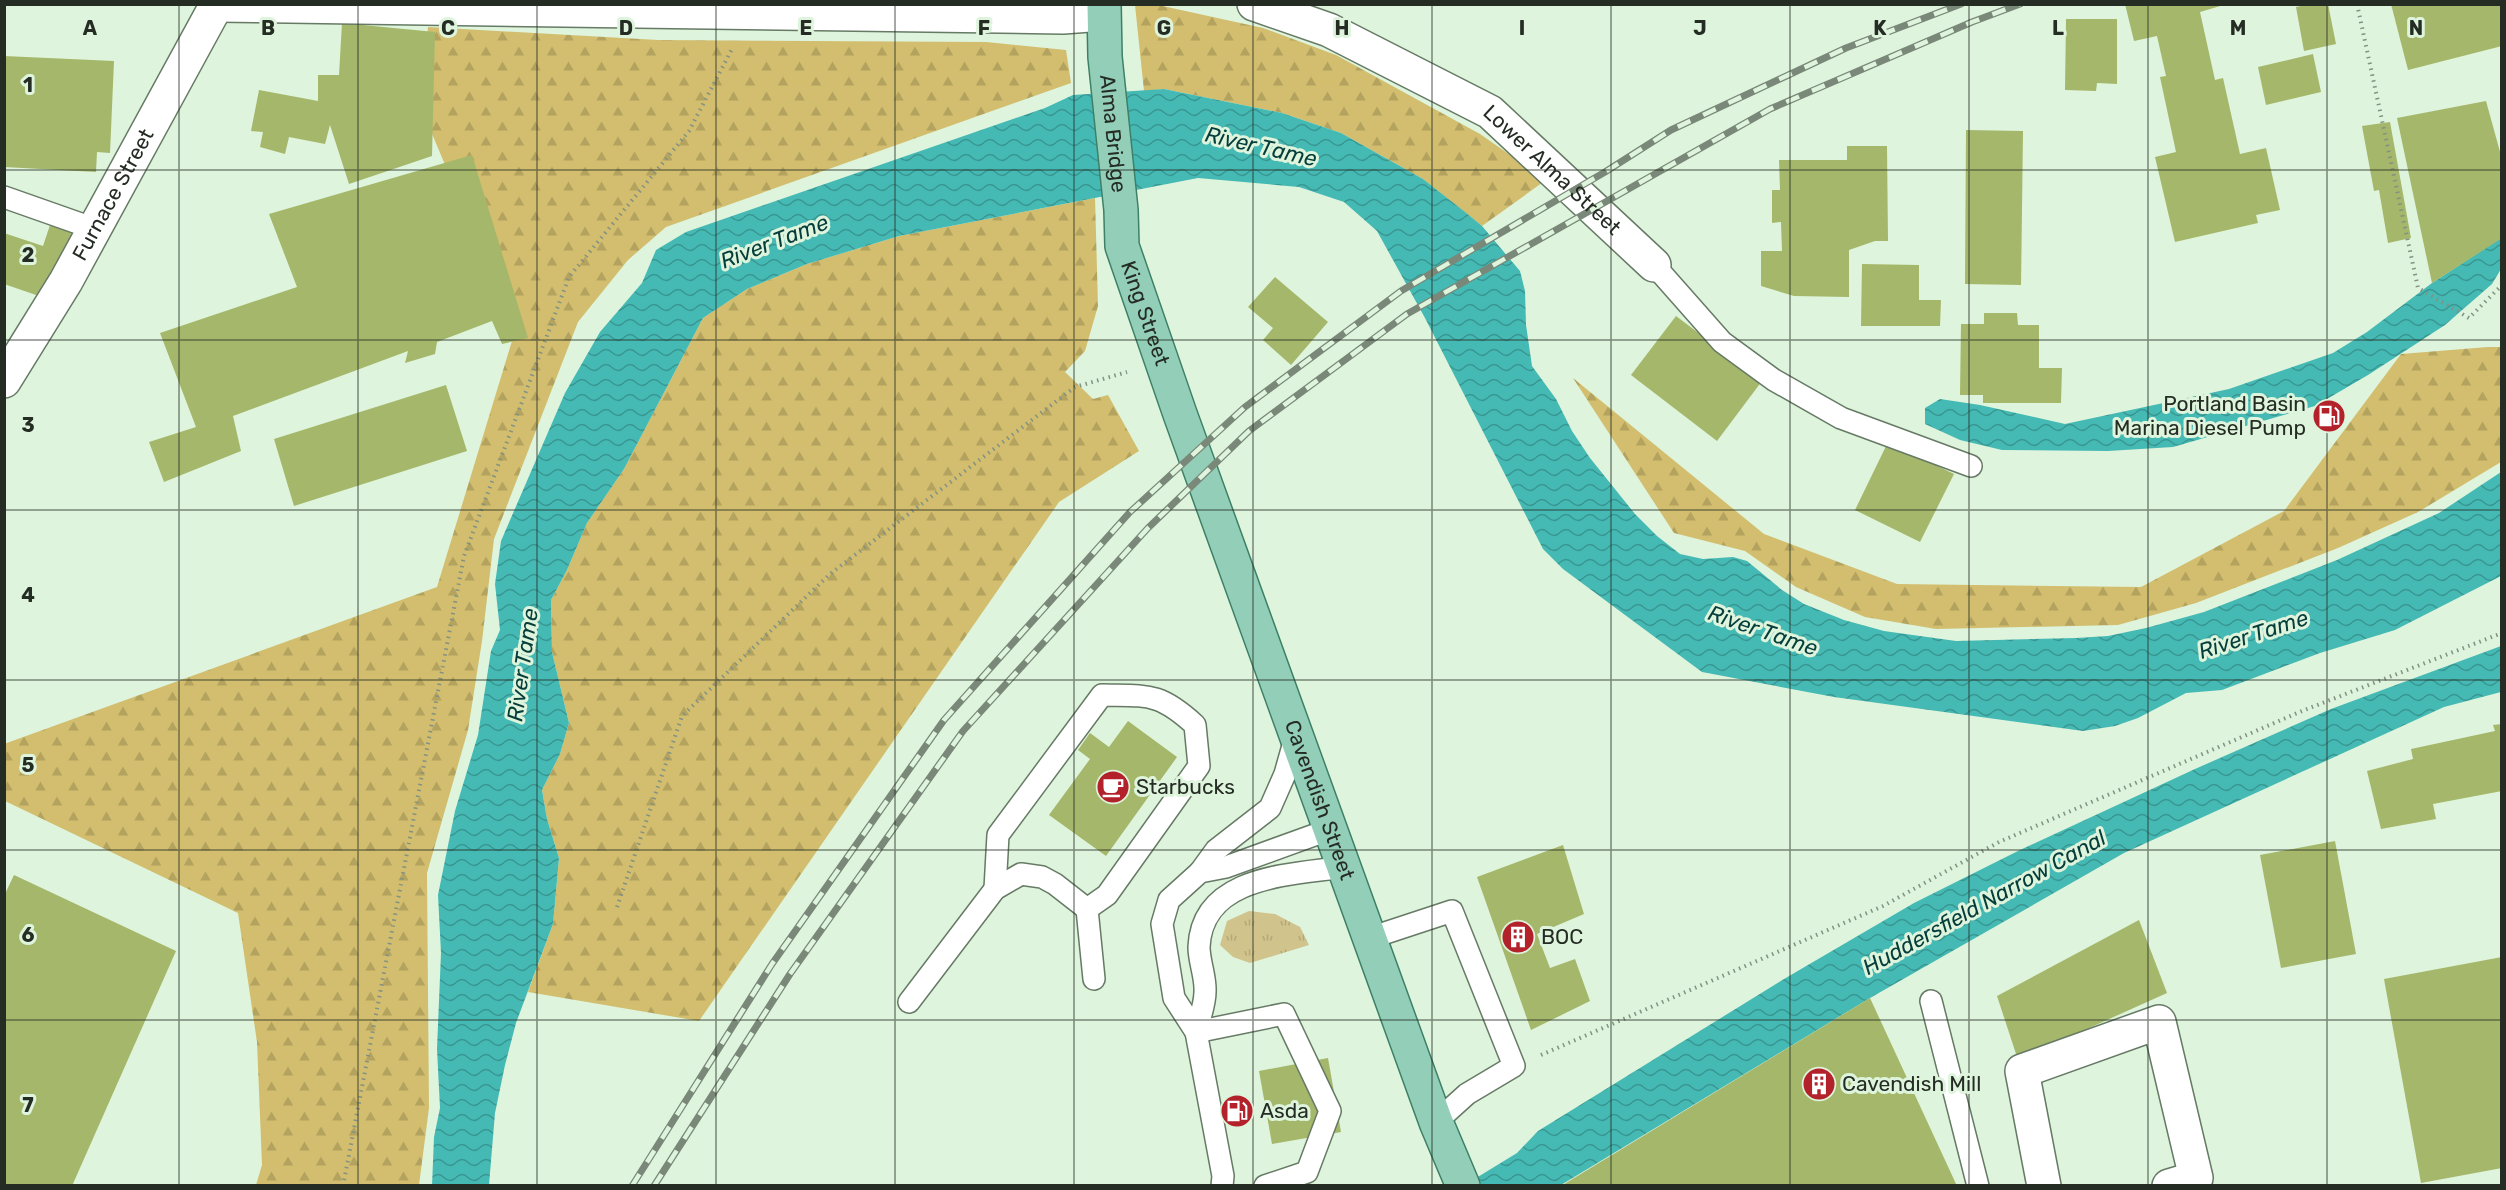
<svg xmlns="http://www.w3.org/2000/svg" width="2506" height="1190" font-family="Rubik,sans-serif">
  <defs>
    <pattern id="grass-tufts" width="24" height="20" patternUnits="userSpaceOnUse" patternTransform="scale(1.5)"><rect width="24" height="20" fill="#d1c38c"/><path d="M3 7l-1-3M5 7V3M7 7l1-3M15 17l-1-3M17 17v-4M19 17l1-3" fill="none" stroke="#b3a878"/></pattern>
    <pattern id="forest-firs" width="22" height="20" patternUnits="userSpaceOnUse" patternTransform="scale(1.5)"><rect width="22" height="20" fill="#d2be6e"/><path d="M5 1l3.5 6h-7zM16 11l3.5 6h-7z" fill="#b4a35f"/></pattern>
    <pattern id="water-waves" width="16" height="10" patternUnits="userSpaceOnUse" patternTransform="scale(1.5)"><rect width="16" height="10" fill="#45b9b4"/><path d="M0 5q4-4 8 0t8 0" fill="none" stroke="#399792"/></pattern>
  </defs>
  <rect width="100%" height="100%" fill="#def4dc"/>
  <path fill="url(#grass-tufts)" d="M1249,911l26,3 25,13 9,18 -59,18 -17,-6 -13,-12 7,-24z"/>
  <g fill="url(#forest-firs)">
    <path d="M1135,5h23l105,23 73,27 144,79 66,46 -64,46 -59,-47 -82,-46 -59,-20 -118,-24 -20,2z"/>
    <path d="M428,27l230,13 328,2 80,8 5,33 -405,144 -38,33 -50,62 -84,217 -12,102 -14,89 -41,143 2,235 -10,77h-163l6,-20 -5,-123 -19,-129 -233,-112 -1,-57 433,-157 78,-256 -93,-221z"/>
    <path d="M1095,198l3,108 -13,45 -20,21 28,27 15,-4 31,56 -80,51 -360,519 -171,-29 25,-68 6,-66 -12,-39 -5,-29 18,-36 9,-31 -17,-71 -1,-52 16,-30 20,-47 37,-54 79,-151 44,-29 60,-25 92,-28z"/>
    <path d="M2488,347h13v115l-83,50 -80,36 -142,55 -78,22 -182,4 -71,-12 -69,-30 -51,-36 -71,-18 -101,-155 191,156 133,50 244,3 143,-76 117,-157z"/>
  </g>
  <g fill="url(#water-waves)">
    <path d="M1164,89l118,24 59,20 82,46 42,33 17,14 38,45 5,20 1,34 6,41 24,33 16,32 18,27 45,56 22,22 23,18 23,5 30,-2 14,4 35,29 22,14 40,16 40,11 72,10 120,-3 32,-2 38,-8 58,-16 133,-52 102,-47 62,-41v104l-106,54 -75,23 -98,37 -36,3 -48,25 -23,8 -32,5 -249,-34 -132,-25 -139,-103 -20,-20 -118,-231 -48,-87 -33,-29 -45,-15 -101,-9 -299,58 -92,28 -60,25 -44,29 -79,151 -37,54 -20,47 -16,30 1,52 17,71 -9,31 -18,36 5,29 12,39 -6,66 -37,99 -11,42 -10,48 -6,72 -57,1 2,-49 6,-29 -3,-59 4,-96 -3,-58 17,-84 23,-76 13,-84 9,-21 -5,-46 6,-43 64,-148 35,-61 42,-49 14,-33 30,-18 359,-124 28,-13z"/>
    <path d="M2501,238v31l-9,15 -47,41 -77,50 -53,31 -142,41 -65,4 -106,-1 -42,-10 -35,-16v-16l15,-9 40,6 85,19 164,-35 104,-36 34,-21 65,-49z"/>
    <path d="M2501,646v46l-57,15 -320,146 -254,145 -309,187 -98,1 54,-33 21,-22 246,-152 130,-76 106,-53 175,-81 136,-60z"/>
  </g>
  <g fill="#a5b76a">
    <path d="M2125,4h102l-27,8 15,68 8,-2 17,76 26,-6 14,62 -24,5 2,8 -83,19 -20,-85 21,-5 -16,-75 6,-1 -9,-40 -23,5z"/>
    <path d="M2310,4h18l8,40 -32,7 -8,-44z"/>
    <path d="M2391,4h111v42l-94,24z"/>
    <path d="M2066,19h51v65l-20,-1 -1,8 -31,-1z"/>
    <path d="M342,23l93,9 -3,124 -83,28 -19,-59 -5,19 -36,-7 -4,17 -25,-7 3,-15 -12,-1 8,-41 59,11v-26h21z"/>
    <path d="M2313,54l8,38 -55,13 -8,-38z"/>
    <path d="M4,56l110,5 -4,92 -13,-1 -1,20 -92,-5z"/>
    <path d="M2486,101l16,58v79l-70,45 -35,-165z"/>
    <path d="M2390,122l21,116 -23,5 -9,-53 -5,1 -12,-65z"/>
    <path d="M1966,130l57,1 -2,154 -56,-1z"/>
    <path d="M1847,146h40l1,95h-13l-26,9v47l-55,-1 -33,-10v-35h21l-1,-29 -9,1v-33h8l-1,-30h68z"/>
    <path d="M472,155l56,183 -26,6 -10,-23 -55,21 -2,12 -30,9 3,-12 -175,65 8,35 -77,31 -15,-40 47,-15 -36,-94 137,-46 -28,-73z"/>
    <path d="M57,204l35,12 -53,80 -35,-12v-51l39,13z"/>
    <path d="M1862,264l57,1v35h22l-1,26h-79z"/>
    <path d="M1275,277l53,45 -37,43 -28,-25 10,-12 -25,-21z"/>
    <path d="M1984,313h33l1,12h21v43h23l-1,35h-78v-8h-23l1,-71h23z"/>
    <path d="M1676,316l86,65 -45,60 -86,-66z"/>
    <path d="M446,385l21,66 -173,55 -20,-67z"/>
    <path d="M1888,442l66,32 -34,68 -65,-32z"/>
    <path d="M1128,721l49,36 -71,99 -57,-41 41,-56 -12,-9 12,-17 19,14z"/>
    <path d="M2502,724v67l-69,13 3,15 -55,10 -14,-58 46,-12 -2,-10 84,-18 -2,-6z"/>
    <path d="M2335,841l21,113 -75,14 -21,-113z"/>
    <path d="M1563,845l21,69 -47,20 13,34 25,-9 15,42 -59,29 -54,-153z"/>
    <path d="M14,875l162,76 -104,235h-68v-290z"/>
    <path d="M2139,920l28,73 -149,67 -21,-64z"/>
    <path d="M2502,957v211l-81,15 -37,-204z"/>
    <path d="M1870,998l87,188h-396z"/>
    <path d="M1328,1058l13,74 -69,12 -13,-73z"/>
  </g>
  <g fill="none" stroke-linecap="round" stroke-linejoin="round">
    <defs>
      <g id="service">
        <path d="M4,197l91,32"/>
        <path d="M1654,265l68,77 52,38 67,38 130,48"/>
        <path d="M1200,872l16,-22 54,-42 15,-34 11,-39"/>
        <path d="M995,889l3,-54 104,-140c46,1 57,-3 93,30l4,41 -92,129 -20,14 7,70"/>
        <path d="M1370,938l82,-27 62,155 -47,28 -31,28"/>
        <path d="M1931,1001l47,185"/>
        <path d="M909,1002l86,-113 26,-15 21,3 13,7 32,25"/>
        <path d="M1196,1032l88,-18 46,97 -23,61 -42,14"/>
        <path d="M1196,1032c3,-12 9,-27 9,-40 1,-15 -6,-30 -6,-45 3,-72 92,-72 145,-80"/>
        <path d="M1222,1186l1,-10 -27,-144 -22,-34 -12,-74 7,-24 31,-28 26,-5 105,-38"/>
      </g>
      <g id="minor">
        <path id="s1" d="M1254,4l75,26 161,82 164,153"/>
        <path d="M217,5l846,12 40,-3"/>
        <path id="s2" d="M4,381l62,-100 151,-277"/>
        <path d="M2044,1186l-22,-115 137,-49 37,156 -27,8"/>
      </g>
      <g id="primary">
        <path id="s3" d="M1104,4l1,53 16,153 1,36 58,168 256,708 27,64"/>
      </g>
    </defs>
    <use href="#service" stroke="#667a65" stroke-width="24"/>
    <use href="#minor" stroke="#667a65" stroke-width="36"/>
    <use href="#primary" stroke="#3d8066" stroke-width="36"/>
    <g stroke="#839282" stroke-width="4" stroke-dasharray="1.5 4.5" stroke-linecap="butt">
      <path d="M2357,4l61,284 51,30 33,-33"/>
      <path d="M617,907l65,-191 148,-142 245,-187 52,-15"/>
      <path d="M1541,1055l342,-149 116,-64 303,-131 200,-78"/>
      <path d="M343,1186l121,-630 105,-279 120,-146 43,-82"/>
    </g>
    <use href="#service" stroke="#fff" stroke-width="21"/>
    <use href="#minor" stroke="#fff" stroke-width="33"/>
    <use href="#primary" stroke="#93ceb9" stroke-width="33"/>
    <defs>
      <g id="rail">
        <path d="M632,1186l140,-222 172,-244 186,-208 115,-105 156,-116 204,-119 66,-42 175,-82 115,-44"/>
        <path d="M654,1186l136,-212 173,-243 185,-203 101,-97 158,-117 363,-205 202,-87 48,-18"/>
      </g>
    </defs>
    <use href="#rail" stroke="#798878" stroke-width="7"/>
    <use href="#rail" stroke="#def4dc" stroke-width="4.5" stroke-dasharray="14" stroke-linecap="butt"/>
  </g>
  <path fill="none" stroke="#242c23" stroke-width="1.5" stroke-opacity="0.55" d="M179,4v1182M358,4v1182M537,4v1182M716,4v1182M895,4v1182M1074,4v1182M1253,4v1182M1432,4v1182M1611,4v1182M1790,4v1182M1969,4v1182M2148,4v1182M2327,4v1182M4,170h2498M4,340h2498M4,510h2498M4,680h2498M4,850h2498M4,1020h2498"/>
  <defs>
    <symbol id="fuel-disc" viewBox="-11 -11 22 22"><circle r="9.5" fill="#b3222a" stroke="#def4dc"/><path d="M-5.5-6h7V0h2V4h1.3V-2.5L3-4.5l.8-.8L6-3V5H2.5V1h-1V6h-7ZM-4.2-4.7v3.2H.2V-4.7Z" fill="#fff"/></symbol>
    <symbol id="cafe-disc" viewBox="-11 -11 22 22"><circle r="9.5" fill="#b3222a" stroke="#def4dc"/><path d="M-5.5-4.5H6V0H3Q3 3.5 0 3.5H-2.5Q-5.5 3.5-5.5 0ZM3-3.2v2h1.7v-2ZM-6 4.5H4V6H-6Z" fill="#fff"/></symbol>
    <symbol id="building-disc" viewBox="-11 -11 22 22"><circle r="9.5" fill="#b3222a" stroke="#def4dc"/><path d="M-4-6H4V6H1V3H-1V6H-4ZM-2.5-4.3h1.7v1.8h-1.7ZM.8-4.3h1.7v1.8H.8ZM-2.5-1h1.7V.8h-1.7ZM.8-1h1.7V.8H.8Z" fill="#fff"/></symbol>
  </defs>
  <g fill-rule="evenodd">
    <use href="#fuel-disc" x="2310" y="397" width="38" height="38"/>
    <use href="#cafe-disc" x="1094" y="768" width="38" height="38"/>
    <use href="#building-disc" x="1499" y="918" width="38" height="38"/>
    <use href="#building-disc" x="1800" y="1065" width="38" height="38"/>
    <use href="#fuel-disc" x="1218" y="1092" width="38" height="38"/>
  </g>
  <g text-anchor="middle" stroke-width="6" stroke-linejoin="round" paint-order="stroke">
    <g font-size="21" fill="#242c23" stroke="#def4dc">
      <text dy="7" stroke="none"><textPath href="#s3" startOffset="130">Alma Bridge</textPath></text>
      <text dy="7" stroke="none"><textPath href="#s1" startOffset="345">Lower Alma Street</textPath></text>
      <text dy="7" stroke="none"><textPath href="#s2" startOffset="216">Furnace Street</textPath></text>
      <text dy="7" stroke="none"><textPath href="#s3" startOffset="314">King Street</textPath></text>
      <text dy="7" stroke="none"><textPath href="#s3" startOffset="831">Cavendish Street</textPath></text>
    </g>
    <g font-size="21" fill="#242c23" stroke="#def4dc" text-anchor="start">
      <text x="2306" y="411" text-anchor="end">Portland Basin<tspan x="2306" dy="24">Marina Diesel Pump</tspan></text>
      <text x="1136" y="794">Starbucks</text>
      <text x="1541" y="944">BOC</text>
      <text x="1842" y="1091">Cavendish Mill</text>
      <text x="1260" y="1118">Asda</text>
    </g>
    <g font-size="22" font-style="italic" fill="#053d3b" stroke="#def4dc">
      <text transform="translate(1261 146) rotate(13)" y="8">River Tame</text>
      <text transform="translate(774 241) rotate(-21)" y="8">River Tame</text>
      <text transform="translate(1763 630) rotate(19)" y="8">River Tame</text>
      <text transform="translate(2253 634) rotate(-18)" y="8">River Tame</text>
      <text transform="translate(522 665) rotate(-82)" y="8">River Tame</text>
      <text transform="translate(1984 902) rotate(-29)" y="8">Huddersfield Narrow Canal</text>
    </g>
  </g>
  <g font-size="20" text-anchor="middle" font-weight="bold" fill="#242c23" stroke="#def4dc" stroke-width="6" stroke-linejoin="round" paint-order="stroke">
    <text x="90" y="35">A</text>
    <text x="268" y="35">B</text>
    <text x="448" y="35">C</text>
    <text x="626" y="35">D</text>
    <text x="806" y="35">E</text>
    <text x="984" y="35">F</text>
    <text x="1164" y="35">G</text>
    <text x="1342" y="35">H</text>
    <text x="1522" y="35">I</text>
    <text x="1700" y="35">J</text>
    <text x="1880" y="35">K</text>
    <text x="2058" y="35">L</text>
    <text x="2238" y="35">M</text>
    <text x="2416" y="35">N</text>
    <text x="28" y="92">1</text>
    <text x="28" y="262">2</text>
    <text x="28" y="432">3</text>
    <text x="28" y="602">4</text>
    <text x="28" y="772">5</text>
    <text x="28" y="942">6</text>
    <text x="28" y="1112">7</text>
  </g>
  <rect width="2506" height="1190" fill="none" stroke="#242c23" stroke-width="12"/>
</svg>
